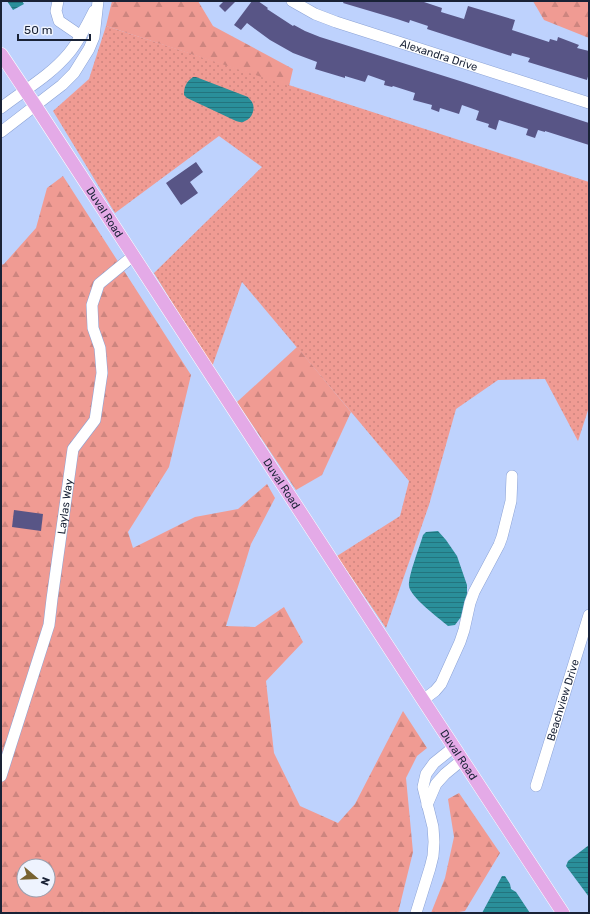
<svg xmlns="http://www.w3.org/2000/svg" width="590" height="914" font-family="Rubik,sans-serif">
  <defs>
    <pattern id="grass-dots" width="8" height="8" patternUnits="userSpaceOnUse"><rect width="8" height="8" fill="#f09b93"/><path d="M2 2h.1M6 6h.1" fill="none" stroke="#cd857f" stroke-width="1.8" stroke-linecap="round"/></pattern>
    <pattern id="forest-firs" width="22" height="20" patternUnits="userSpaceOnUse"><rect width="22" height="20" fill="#f09b93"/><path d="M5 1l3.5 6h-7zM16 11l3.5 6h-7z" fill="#cd857f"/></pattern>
    <pattern id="water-rules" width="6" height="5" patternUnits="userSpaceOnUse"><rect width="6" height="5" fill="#2a8f9a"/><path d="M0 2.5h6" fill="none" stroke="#23747e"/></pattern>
  </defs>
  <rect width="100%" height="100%" fill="#bed2fd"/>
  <path fill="url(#grass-dots)" d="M106,26l483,156v225l-11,34 -33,-62 -47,1 -42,29 -27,96 -43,123 -49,-72 63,-40 9,-35 -167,-199 -30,85 -58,-94 108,-106 -43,-31 -104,77 -62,-102 36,-32z"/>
  <g fill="url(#forest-firs)" fill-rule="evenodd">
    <path d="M112,1h86l15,25 80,43 -4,17 -183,-60z"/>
    <path d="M533,1h56v37l-45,-18z"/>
    <path d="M63,176l128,199 -22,92 -41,65 5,16 62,-31 43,-8 29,-25 8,14 -24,46 -25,82 29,1 29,-20 19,35 -37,39 8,72 26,53 38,17 17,-19 48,-93 24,37 -10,8 -11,22 7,74 -15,61h-397v-648l3,-1 32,-36 11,-40zM24,866h24v24h-24z"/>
    <path d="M297,347l54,65 -29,63 -26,15 -59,-88z"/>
    <path d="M459,793l41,60 -35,58 -12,2h-22l14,-35 9,-41 -6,-38z"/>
  </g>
  <g fill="url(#water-rules)">
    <path d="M7,1h15l2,3 -11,6z"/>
    <path d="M193,77h3l52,20c1,2 3,3 4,5 4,6 0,17 -7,19 -3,2 -6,1 -9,0l-49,-23 -3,-3c0,-8 2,-13 9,-18z"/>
    <path d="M438,531l8,9 11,16 10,29v11l-6,21 -6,8 -7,1c-9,-8 -38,-29 -39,-40 -1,-10 11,-40 14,-51l3,-3z"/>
    <path d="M589,845v52l-23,-31 2,-5z"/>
    <path d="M502,876h3l5,8 1,5 5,3 14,21h-48z"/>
  </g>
  <g fill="#585586">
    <path d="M224,1h12l-11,11 -6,-6z"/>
    <path d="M252,1h6l10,7 -1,1 26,17 1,-1 11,6 15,6 140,44 129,42v22l-44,-14v1l-7,-2 -3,8 -9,-3 2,-6 -29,-9 -3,10 -8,-3 1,-3 -13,-4 3,-9 -17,-6 -3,9 -19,-6 -1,4 -8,-3 1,-4 -19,-5 2,-7 -22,-7 -1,1 -8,-2 1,-4 -17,-6 -3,7 -20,-6v2l-30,-9 2,-7 -24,-9 -23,-13 -23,-17 -6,7 -7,-5z"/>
    <path d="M344,1h80v1l18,6 -1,4 23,7 4,-13 47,14 -3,10 37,12 1,-3 7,2 1,-4 21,8 -2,3 12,3v22l-2,7 -59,-18 2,-4 -18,-5 -1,3 -19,-6 -65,-21 1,-3 -18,-6 -1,3 -12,-4 -54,-16z"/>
    <path d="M196,162l7,10 -13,10 8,11 -17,12 -15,-22z"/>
    <path d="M14,510l29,4 -2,17 -29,-4z"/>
  </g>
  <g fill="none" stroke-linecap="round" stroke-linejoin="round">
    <defs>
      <g id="minor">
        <path d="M58,1l-2,10 3,10 22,15"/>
        <path id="s1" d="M292,1l23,13 21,8 253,81"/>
        <path d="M1,108c23,-18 49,-32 68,-55 10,-12 18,-28 25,-42"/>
        <path d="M1,132l61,-47 12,-12 15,-24 5,-12 4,-36"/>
        <path d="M423,700l12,-9 6,-7 19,-42 4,-12 6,-27 4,-11 25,-47 3,-8 9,-36 1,-25"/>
        <path id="s2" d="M1,776l48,-151 3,-26 21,-150 22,-29 7,-47 -2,-25 -7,-20 -1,-23 7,-21 34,-28"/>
        <path id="s3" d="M536,786l53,-171"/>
        <path d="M427,805l9,-21 9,-10 17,-14"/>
        <path d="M416,913l14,-45 3,-12 1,-14 -1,-15 -10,-40 3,-13 8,-11 20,-16"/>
      </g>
      <g id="major">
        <path id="s4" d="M1,54l34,51 388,595 140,213"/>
      </g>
    </defs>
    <use href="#minor" stroke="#8ba2d5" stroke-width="12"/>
    <use href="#major" stroke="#fff" stroke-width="14"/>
    <use href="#minor" stroke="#fff" stroke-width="11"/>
    <use href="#major" stroke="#e4aae7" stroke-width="13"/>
  </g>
  <g text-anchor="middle" stroke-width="4" stroke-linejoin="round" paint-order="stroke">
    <g font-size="11" fill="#192236" stroke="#eef3fe">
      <text dy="4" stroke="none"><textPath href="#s1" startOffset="157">Alexandra Drive</textPath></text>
      <text dy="4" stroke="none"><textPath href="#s4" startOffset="189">Duval Road</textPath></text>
      <text dy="4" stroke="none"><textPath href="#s4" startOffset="513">Duval Road</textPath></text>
      <text dy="4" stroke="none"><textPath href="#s2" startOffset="278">Laylas Way</textPath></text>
      <text dy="4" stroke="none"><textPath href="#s3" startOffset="90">Beachview Drive</textPath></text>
      <text dy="4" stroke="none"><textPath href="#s4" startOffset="837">Duval Road</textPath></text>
    </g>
  </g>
  <rect width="590" height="914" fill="none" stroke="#192236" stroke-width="4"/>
  <g transform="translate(36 878) rotate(109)"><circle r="19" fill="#eef3fe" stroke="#999fae"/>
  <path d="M0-3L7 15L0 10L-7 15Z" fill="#776231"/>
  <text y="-6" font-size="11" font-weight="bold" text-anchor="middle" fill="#192236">N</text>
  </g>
  <path d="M18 34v6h72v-6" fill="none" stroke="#192236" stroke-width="2"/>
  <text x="24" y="34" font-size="12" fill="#192236" stroke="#eef3fe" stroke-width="3" paint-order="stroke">50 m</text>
</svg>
